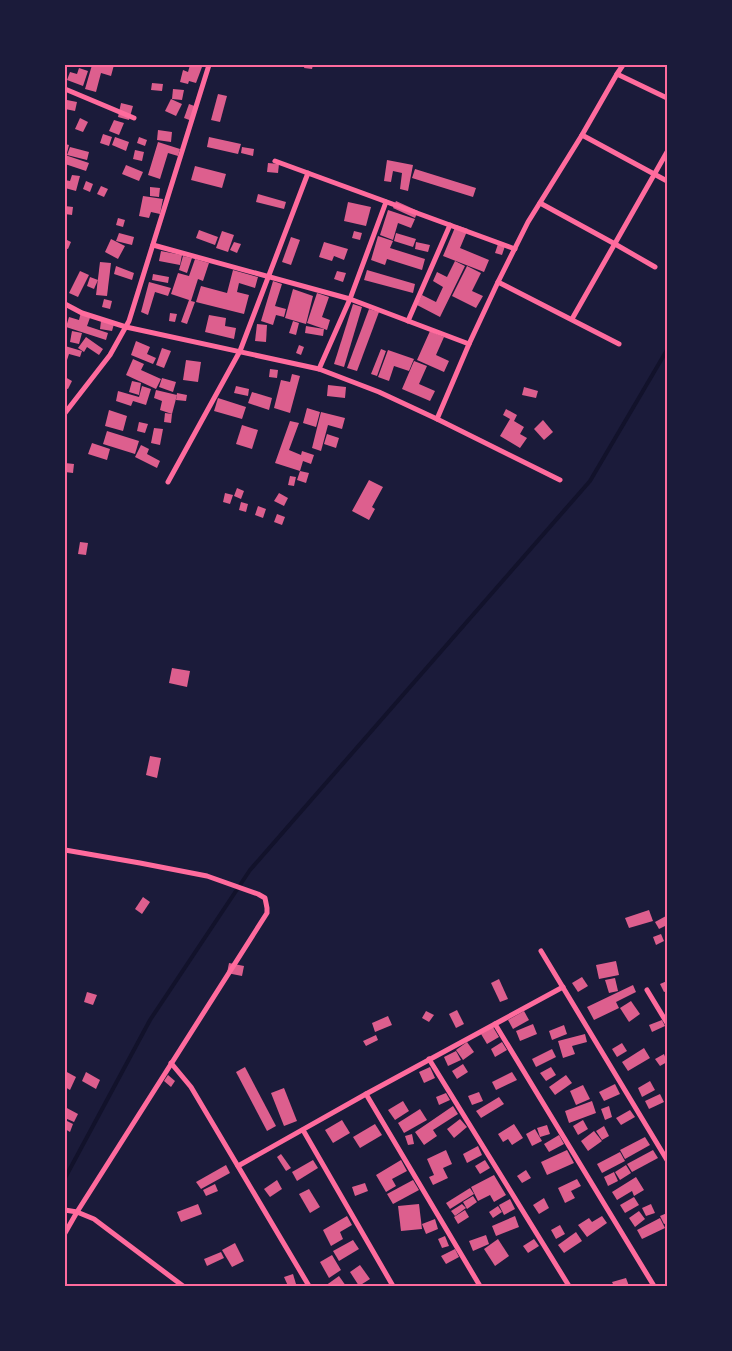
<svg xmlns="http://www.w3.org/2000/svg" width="732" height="1351" font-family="'PT Serif',serif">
  <rect width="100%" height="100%" fill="#1b1b3a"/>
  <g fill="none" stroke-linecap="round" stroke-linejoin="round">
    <path stroke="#12122b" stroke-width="4" d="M65,1178l85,-158 100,-150 340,-389 77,-131"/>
  </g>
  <g fill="#dd5f8e">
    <path d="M92,65h22l-3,11 -10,-3 -5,19 -11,-3z"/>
    <path d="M190,65l12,2 -6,16 -7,-2 -1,3 -8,-2 3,-12 5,2z"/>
    <path d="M305,65h8l-1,4 -8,-1z"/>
    <path d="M79,68l9,3 -5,15 -16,-6 3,-8 7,2z"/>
    <path d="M152,83l11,1 -1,7 -11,-1z"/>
    <path d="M173,89l11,1 -2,10 -10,-1z"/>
    <path d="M218,94l9,2 -7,26 -9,-2z"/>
    <path d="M171,99l11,5 -6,12 -11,-5z"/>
    <path d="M67,100l10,2 -2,9 -10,-2z"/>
    <path d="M121,103l12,3 -4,14 -11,-3z"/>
    <path d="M189,104l8,3 -5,14 -8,-3z"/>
    <path d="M80,118l8,4 -5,10 -8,-3z"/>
    <path d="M114,120l10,3 -5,12 -10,-4z"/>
    <path d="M158,130l14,2 -1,10 -14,-2z"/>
    <path d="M103,134l9,3 -3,9 -9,-3z"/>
    <path d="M115,137l14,5 -3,9 -14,-6z"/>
    <path d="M139,137l8,3 -2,6 -8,-3z"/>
    <path d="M209,137l32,7 -3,10 -31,-7z"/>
    <path d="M158,142l22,7 -2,7 -10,-3 -8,26 -12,-4z"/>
    <path d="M65,144l4,1 -2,8 -2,-1z"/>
    <path d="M70,147l19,5 -2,8 -20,-5z"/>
    <path d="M242,147l12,2 -1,7 -12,-3z"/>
    <path d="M135,150l9,2 -2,9 -9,-2z"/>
    <path d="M65,155l24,8 -3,8 -21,-7z"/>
    <path d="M387,160l26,5 -5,26 -8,-2 2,-16 -9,-2 -2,11 -7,-1z"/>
    <path d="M268,163l11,1 -1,9 -11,-1z"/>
    <path d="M126,165l17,7 -4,9 -17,-7z"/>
    <path d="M195,166l31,8 -4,14 -31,-8z"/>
    <path d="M415,169l61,19 -3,9 -61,-19z"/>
    <path d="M72,175l8,1 -4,15 -11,-3v-8l5,1z"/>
    <path d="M86,181l7,3 -3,8 -7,-3z"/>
    <path d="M101,186l7,3 -4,8 -7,-3z"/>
    <path d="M150,187l10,1 -1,9 -9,-1z"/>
    <path d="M258,194l28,8 -2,7 -28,-7z"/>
    <path d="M143,196l20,3 -3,15 -9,-2 -2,6 -10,-2z"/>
    <path d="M396,201l22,10 -3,7 -22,-10z"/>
    <path d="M348,202l23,5 -5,19 -22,-5z"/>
    <path d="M65,206l8,1 -1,8 -7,-1z"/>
    <path d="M388,210l27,9 -4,9 -13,-5 -5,17 -13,-5z"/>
    <path d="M118,218l7,2 -2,7 -7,-2z"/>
    <path d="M456,225l12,4 -8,19 29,12 -5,12 -41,-16z"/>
    <path d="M199,230l19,7 -3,8 -19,-7z"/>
    <path d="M222,231l12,4 -6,17 -12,-4z"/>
    <path d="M354,231l8,2 -2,7 -8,-2z"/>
    <path d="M119,233l15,4 -2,8 -16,-4z"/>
    <path d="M396,233l20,6 -3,8 -19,-6z"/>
    <path d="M378,236l15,5 -3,7 35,11 -3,11 -35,-11 -2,6 -14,-5z"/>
    <path d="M291,237l9,3 -9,25 -9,-3z"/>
    <path d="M65,239l6,3 -3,7 -3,-1z"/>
    <path d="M111,239l14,7 -7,13 -13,-7z"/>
    <path d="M234,242l7,2 -4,9 -7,-3z"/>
    <path d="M324,242l24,7 -4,11 -10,-4 -2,5 -13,-4z"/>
    <path d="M416,242l14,3 -2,7 -13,-3z"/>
    <path d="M498,244l7,2 -3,9 -7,-2z"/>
    <path d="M161,251l21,4 -2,10 -21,-4z"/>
    <path d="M183,256l9,2 -5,15 -8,-3z"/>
    <path d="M195,259l14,4 -6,18 -5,-2 -7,22 4,1 -8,22 -6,-2 8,-22 -18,-6 7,-21 11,3z"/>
    <path d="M455,261l10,5 -25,51 -23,-12 5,-10 14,7 7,-15 -10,-6 4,-9 10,5z"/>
    <path d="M100,262l11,1 -4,33 -11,-1z"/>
    <path d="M116,266l18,7 -2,7 -18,-6z"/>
    <path d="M467,266l14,7 -9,18 11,5 -7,12 -24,-12z"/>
    <path d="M233,270l25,7 -3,11 -16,-5 -2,9 12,3 -5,19 -48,-12 5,-16 26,7z"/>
    <path d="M367,270l48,14 -2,9 -49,-13z"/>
    <path d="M80,271l9,4 -11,22 -9,-4z"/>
    <path d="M337,271l9,2 -3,9 -9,-3z"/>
    <path d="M153,274l16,3 -1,6 -16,-3z"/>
    <path d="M90,277l8,3 -4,9 -7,-3z"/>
    <path d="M273,281l9,3 -7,22 11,3 -2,8 -8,-2 -3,10 -12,-4z"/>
    <path d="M149,282l22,6 -3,8 -13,-4 -7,23 -7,-3z"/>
    <path d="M293,289l20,7 -7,28 -21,-6z"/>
    <path d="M317,293l12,4 -7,20 8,3 -3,10 -20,-7z"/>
    <path d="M104,299l8,2 -2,8 -8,-2z"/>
    <path d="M353,304l9,3 -18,60 -10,-3z"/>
    <path d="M369,309l10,3 -22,59 -10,-3z"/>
    <path d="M81,312l10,3 -4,11 21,7 -2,7 -40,-13 3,-10 10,3z"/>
    <path d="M170,313l7,1 -2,8 -6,-1z"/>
    <path d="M209,315l17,3 -1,8 11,2 -2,11 -29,-7z"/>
    <path d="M101,321l13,3 -2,7 -12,-2z"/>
    <path d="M293,321l6,2 -3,12 -7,-2z"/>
    <path d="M257,324l10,1 -1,17 -11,-1z"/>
    <path d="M306,326l18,3 -1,7 -18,-3z"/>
    <path d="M72,331l10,2 -3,11 -9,-2z"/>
    <path d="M430,331l14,6 -8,18 13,6 -5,11 -27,-12z"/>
    <path d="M86,337l17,12 -4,6 -12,-8 -3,5 -6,-4z"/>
    <path d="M136,341l14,6 -3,7 9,4 -3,6 -22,-9z"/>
    <path d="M299,345l5,2 -3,8 -5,-2z"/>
    <path d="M65,346l17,5 -2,6 -11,-3 -4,12z"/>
    <path d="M162,348l9,3 -7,17 -8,-3z"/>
    <path d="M381,349l5,2 -9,25 -6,-2z"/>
    <path d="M388,350l26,9 -5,12 -15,-5 -5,15 -11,-4z"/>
    <path d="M133,359l11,5 -3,6 20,9 -5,10 -30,-14z"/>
    <path d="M186,360l15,2 -3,20 -15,-2z"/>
    <path d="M414,361l13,5 -8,18 16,7 -5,10 -28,-12z"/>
    <path d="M270,369l8,1 -1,8 -8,-1z"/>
    <path d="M292,374l8,2 -10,37 -16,-5 7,-28 9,2z"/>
    <path d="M65,377l7,4 -4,8 -3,-1z"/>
    <path d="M162,378l14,4 -3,10 -14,-5z"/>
    <path d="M132,381l9,2 -2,12 -10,-3z"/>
    <path d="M328,385l18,2 -1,11 -18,-2z"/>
    <path d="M142,386l9,3 -5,16 -13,-4 -2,5 -15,-5 2,-10 21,6z"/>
    <path d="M236,386l13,3 -1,7 -14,-3z"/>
    <path d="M524,387l14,4 -2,7 -14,-3z"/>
    <path d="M156,390l21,5 -5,19 -12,-4 2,-9 -8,-3z"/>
    <path d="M252,392l20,6 -3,12 -21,-7z"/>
    <path d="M177,393l10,2 -1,6 -10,-1z"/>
    <path d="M218,398l28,9 -4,12 -28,-8z"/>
    <path d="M307,408l13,4 -4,15 -13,-4z"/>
    <path d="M506,409l11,6 -3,6 10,6 -4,7 7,4 -7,10 -20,-12 10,-17 -7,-4z"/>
    <path d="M109,410l18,6 -4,15 -18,-5z"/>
    <path d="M321,412l24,6 -3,11 -14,-4 -7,26 -9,-3z"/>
    <path d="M165,413l7,1 -1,9 -7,-1z"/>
    <path d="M543,420l10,12 -9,8 -10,-11z"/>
    <path d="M290,421l9,2 -10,27 12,5 1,-4 12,4 -3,9 -8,-3 -3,10 -25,-8z"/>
    <path d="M139,422l9,2 -3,9 -8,-2z"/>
    <path d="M242,425l16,5 -6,19 -16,-5z"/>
    <path d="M154,428l9,1 -3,16 -9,-2z"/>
    <path d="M107,431l32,10 -4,13 -32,-10z"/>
    <path d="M327,434l12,4 -3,10 -12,-4z"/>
    <path d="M92,443l18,6 -3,11 -19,-6z"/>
    <path d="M141,445l8,4 -2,5 13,7 -3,7 -22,-11z"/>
    <path d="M65,463l9,1 -1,9 -8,-1z"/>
    <path d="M300,471l9,2 -3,10 -9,-3z"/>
    <path d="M290,476l6,1 -2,9 -6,-1z"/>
    <path d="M369,480l14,7 -11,20 3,2 -6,11 -17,-9z"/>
    <path d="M237,488l7,3 -3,8 -7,-3z"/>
    <path d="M225,493l8,2 -3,9 -7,-2z"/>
    <path d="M279,493l9,5 -4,8 -10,-5z"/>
    <path d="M241,502l7,2 -2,8 -7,-2z"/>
    <path d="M258,506l8,3 -3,9 -8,-3z"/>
    <path d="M277,514l8,3 -3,8 -8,-3z"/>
    <path d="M80,542l8,1 -2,12 -8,-1z"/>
    <path d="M172,668l18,3 -3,16 -18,-4z"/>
    <path d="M150,756l11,2 -4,20 -11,-3z"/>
    <path d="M143,897l7,5 -8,12 -7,-5z"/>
    <path d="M649,910l4,11 -24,7 -4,-10z"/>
    <path d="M666,916l1,9 -8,4 -4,-7z"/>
    <path d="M661,934l3,7 -8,4 -3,-8z"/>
    <path d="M616,961l3,14 -20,4 -3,-14z"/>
    <path d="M229,963l15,3 -2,10 -15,-3z"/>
    <path d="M582,977l6,9 -10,6 -6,-9z"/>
    <path d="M615,978l3,13 -9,2 -4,-13z"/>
    <path d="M499,979l9,20 -8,3 -9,-19z"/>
    <path d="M667,981v10l-3,1 -4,-8z"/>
    <path d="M633,985l3,7 -20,10 3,6 -25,12 -7,-13z"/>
    <path d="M87,992l10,3 -4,10 -9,-3z"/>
    <path d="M631,1001l9,13 -11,8 -9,-14z"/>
    <path d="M457,1010l7,14 -8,4 -7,-14z"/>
    <path d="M426,1011l8,4 -5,7 -7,-4z"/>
    <path d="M524,1011l5,9 -16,9 -5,-9z"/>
    <path d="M388,1016l4,9 -17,7 -3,-9z"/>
    <path d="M662,1020l3,6 -13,6 -3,-7z"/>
    <path d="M533,1024l4,10 -17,7 -4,-10z"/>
    <path d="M564,1025l3,9 -15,6 -3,-9z"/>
    <path d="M493,1027l6,10 -12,7 -6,-10z"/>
    <path d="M585,1034l2,8 -15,4 3,8 -12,4 -5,-17z"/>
    <path d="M376,1035l2,5 -12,6 -3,-5z"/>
    <path d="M467,1042l7,10 -11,8 -7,-10z"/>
    <path d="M502,1042l5,8 -12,7 -4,-8z"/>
    <path d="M622,1043l5,8 -10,6 -5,-8z"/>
    <path d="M644,1048l6,10 -22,13 -6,-9z"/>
    <path d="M552,1049l4,8 -20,10 -4,-8z"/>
    <path d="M456,1051l5,9 -13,6 -4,-9z"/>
    <path d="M664,1054l3,8 -7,4 -5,-7z"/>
    <path d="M463,1064l5,8 -11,7 -5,-8z"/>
    <path d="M245,1067l31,59 -9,5 -31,-59z"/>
    <path d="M430,1067l5,11 -11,5 -5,-11z"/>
    <path d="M551,1067l5,8 -10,6 -6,-8z"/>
    <path d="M65,1071l11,6 -6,13 -5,-3z"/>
    <path d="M86,1072l14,8 -4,9 -14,-8z"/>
    <path d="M512,1072l5,8 -21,10 -4,-8z"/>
    <path d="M168,1075l7,6 -4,6 -7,-6z"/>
    <path d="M566,1075l6,8 -17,12 -6,-8z"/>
    <path d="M650,1081l5,9 -13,7 -4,-9z"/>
    <path d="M615,1084l5,10 -16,7 -5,-9z"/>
    <path d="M583,1085l7,14 -14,6 -6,-14z"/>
    <path d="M284,1088l13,33 -13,5 -13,-33z"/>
    <path d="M479,1092l4,9 -11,4 -4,-9z"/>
    <path d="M446,1093l4,7 -11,5 -3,-8z"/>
    <path d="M660,1094l4,8 -15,7 -4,-8z"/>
    <path d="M499,1097l5,7 -23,14 -5,-7z"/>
    <path d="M403,1101l6,10 -14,9 -7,-10z"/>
    <path d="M592,1101l4,12 -27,10 -4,-12z"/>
    <path d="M453,1106l5,8 -25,16 4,6 -13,9 -9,-13z"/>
    <path d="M609,1106l3,11 -7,3 -4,-11z"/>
    <path d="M65,1107l13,7 -4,8 -9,-4z"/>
    <path d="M420,1109l7,11 -23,13 -6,-10z"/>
    <path d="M630,1110l5,7 -14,8 -5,-7z"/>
    <path d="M460,1119l7,8 -13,11 -7,-9z"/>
    <path d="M65,1120l8,4 -3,8 -5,-3z"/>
    <path d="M342,1120l8,13 -17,10 -8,-13z"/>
    <path d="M583,1120l5,9 -10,6 -5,-9z"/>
    <path d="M375,1124l7,11 -22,13 -7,-11z"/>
    <path d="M514,1124l9,14 -11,7 -4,-6 -5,3 -5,-8z"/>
    <path d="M547,1125l3,9 -10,3 -3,-9z"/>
    <path d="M604,1126l5,10 -7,4 -6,-9z"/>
    <path d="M535,1129l7,12 -10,5 -6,-12z"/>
    <path d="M594,1131l8,10 -14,10 -7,-10z"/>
    <path d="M412,1134l2,10 -6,1 -3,-9z"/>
    <path d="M559,1135l5,9 -15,8 -5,-8z"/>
    <path d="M645,1137l5,8 -25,14 -5,-9z"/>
    <path d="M478,1146l4,9 -15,8 -4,-9z"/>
    <path d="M446,1150l6,14 -9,4 5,10 -15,7 -4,-8 5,-2 -7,-16z"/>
    <path d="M567,1150l7,13 -27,12 -6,-13z"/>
    <path d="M653,1150l5,8 -26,14 -5,-8z"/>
    <path d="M620,1152l5,9 -23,12 -5,-9z"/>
    <path d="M281,1154l10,14 -5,3 -9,-14z"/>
    <path d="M313,1160l5,8 -21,13 -5,-9z"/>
    <path d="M401,1160l6,11 -15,8 4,7 -10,6 -10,-17z"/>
    <path d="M485,1160l5,8 -10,6 -5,-8z"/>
    <path d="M226,1165l4,8 -29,16 -5,-7z"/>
    <path d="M626,1165l5,8 -11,7 -5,-8z"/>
    <path d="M526,1170l5,8 -9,5 -5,-7z"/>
    <path d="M614,1172l4,9 -10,5 -4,-9z"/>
    <path d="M494,1175l12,20 -12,7 -4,-7 -12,6 -7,-14z"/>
    <path d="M636,1177l8,13 -10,6 -2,-5 -15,9 -5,-8z"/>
    <path d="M577,1179l4,7 -10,5 4,7 -10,5 -7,-15z"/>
    <path d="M277,1180l5,9 -12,8 -6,-8z"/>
    <path d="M413,1180l6,10 -26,14 -6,-10z"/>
    <path d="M365,1183l3,8 -13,5 -3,-9z"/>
    <path d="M215,1184l3,7 -12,5 -3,-6z"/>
    <path d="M470,1188l4,6 -24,15 -4,-6z"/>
    <path d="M309,1189l11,18 -10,6 -11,-19z"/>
    <path d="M473,1196l4,6 -10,7 -4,-7z"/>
    <path d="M634,1197l5,8 -14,8 -5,-8z"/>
    <path d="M544,1198l5,10 -10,6 -6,-9z"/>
    <path d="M510,1199l5,10 -11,6 -5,-10z"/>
    <path d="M198,1204l4,10 -21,8 -4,-10z"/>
    <path d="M419,1204l3,25 -21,2 -3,-25z"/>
    <path d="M462,1204l4,4 -11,8 -4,-5z"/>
    <path d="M651,1204l4,9 -9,3 -4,-8z"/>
    <path d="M498,1206l4,6 -9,6 -4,-6z"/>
    <path d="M465,1210l4,7 -11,7 -4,-7z"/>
    <path d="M639,1211l6,8 -10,8 -6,-9z"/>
    <path d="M667,1213v10l-3,1 -4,-8z"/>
    <path d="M347,1216l5,9 -12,7 3,7 -12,7 -8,-16z"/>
    <path d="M515,1216l4,11 -23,9 -4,-10z"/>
    <path d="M602,1216l5,7 -20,14 -9,-12 11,-7 3,4z"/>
    <path d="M660,1218l5,10 -23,11 -5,-9z"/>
    <path d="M435,1219l3,10 -12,5 -4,-10z"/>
    <path d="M560,1225l5,9 -9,5 -5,-9z"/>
    <path d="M576,1232l6,9 -18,12 -6,-8z"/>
    <path d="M486,1235l3,9 -16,7 -4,-10z"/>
    <path d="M445,1236l4,10 -7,2 -4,-9z"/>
    <path d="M498,1239l11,17 -14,10 -11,-17z"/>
    <path d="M534,1239l5,7 -11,7 -5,-7z"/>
    <path d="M353,1240l6,9 -20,12 -6,-10z"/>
    <path d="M235,1243l9,18 -12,6 -10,-17z"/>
    <path d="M455,1249l4,8 -13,7 -5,-8z"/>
    <path d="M221,1252l3,6 -17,8 -3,-7z"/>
    <path d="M332,1255l9,15 -12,8 -9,-16z"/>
    <path d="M360,1265l10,14 -11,7 -9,-14z"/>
    <path d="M293,1274l3,10 -8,2 -4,-9z"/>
    <path d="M339,1276l7,10h-21z"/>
    <path d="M626,1278l3,8h-15l-2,-4z"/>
  </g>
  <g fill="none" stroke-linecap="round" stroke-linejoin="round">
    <g stroke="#ff6b9d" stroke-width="5">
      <path d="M617,74l50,24"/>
      <path d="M65,89l69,29"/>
      <path d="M582,135l85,46"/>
      <path d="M275,161l240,88"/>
      <path d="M540,203l75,41 40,23"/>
      <path d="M153,245l197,54 119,45"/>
      <path d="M498,282l121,62"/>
      <path d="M65,304l17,9 44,14 193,42 60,23 58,27 123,61"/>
      <path d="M572,319l95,-167"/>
      <path d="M408,321l42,-96"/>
      <path d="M319,369l31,-70 36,-97"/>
      <path d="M65,413l45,-58 19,-34 80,-256"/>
      <path d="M437,419l32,-75 29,-62 30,-60 54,-87 35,-61 6,-9"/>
      <path d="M168,482l72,-131 68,-178"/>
      <path d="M65,850l75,13 67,13 51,18 7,4 2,10v5l-190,299 -12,21"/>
      <path d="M541,951l126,209"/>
      <path d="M647,990l20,33"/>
      <path d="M495,1024l159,262"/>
      <path d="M429,1059l140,227"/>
      <path d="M171,1063l20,24 118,199"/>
      <path d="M366,1094l114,192"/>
      <path d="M303,1130l90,156"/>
      <path d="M238,1166l128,-72 197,-107"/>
      <path d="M65,1210l12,2 17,7 89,67"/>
    </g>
  </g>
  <rect width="732" height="1351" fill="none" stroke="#1b1b3a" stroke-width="132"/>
  <rect x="66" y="66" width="600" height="1219" fill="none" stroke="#ff6b9d" stroke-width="2"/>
</svg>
